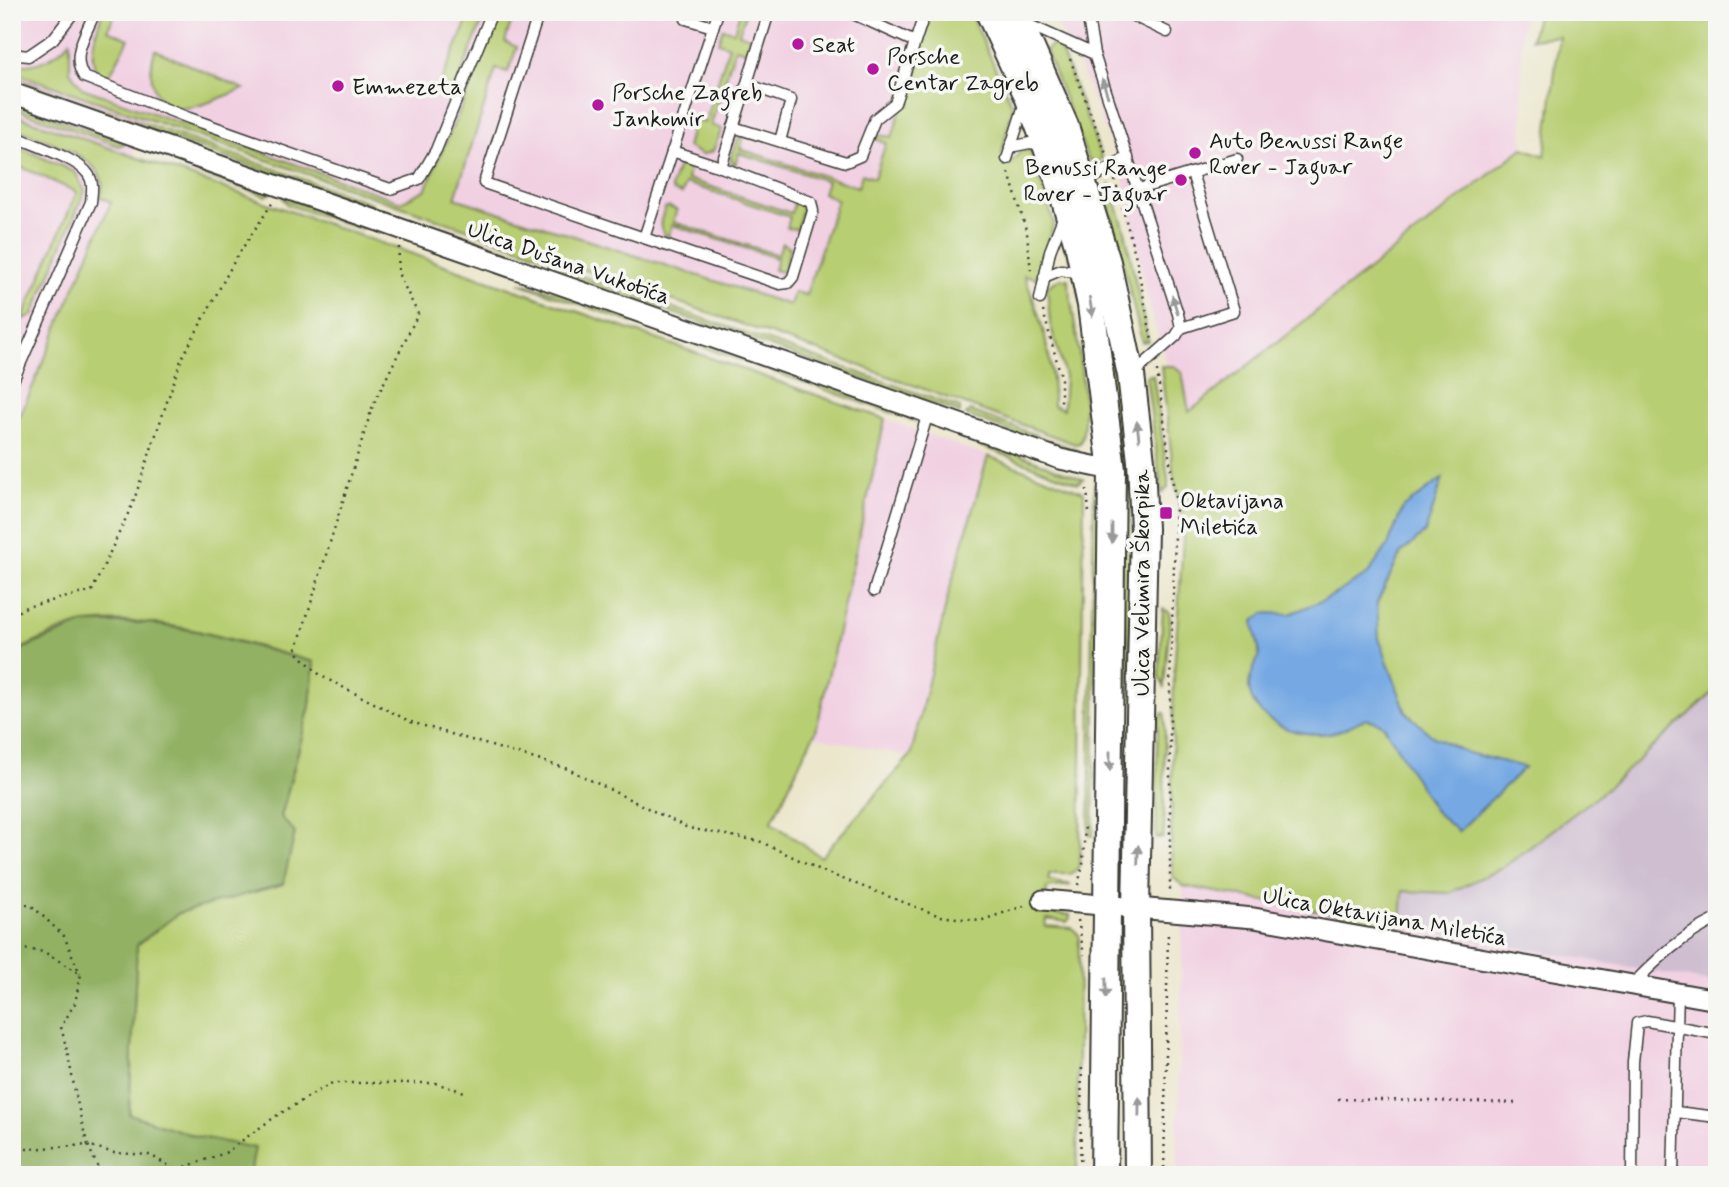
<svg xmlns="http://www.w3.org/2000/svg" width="1729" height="1187" font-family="Mynerve,sans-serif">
  <rect width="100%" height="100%" fill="#f6f6f2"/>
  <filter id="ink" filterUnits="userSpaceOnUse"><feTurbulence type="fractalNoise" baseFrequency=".0143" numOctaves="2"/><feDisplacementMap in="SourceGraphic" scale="14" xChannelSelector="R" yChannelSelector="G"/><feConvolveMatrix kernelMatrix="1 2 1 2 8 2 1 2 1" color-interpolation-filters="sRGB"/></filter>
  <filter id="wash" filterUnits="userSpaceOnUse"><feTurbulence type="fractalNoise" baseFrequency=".00686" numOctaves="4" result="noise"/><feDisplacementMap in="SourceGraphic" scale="28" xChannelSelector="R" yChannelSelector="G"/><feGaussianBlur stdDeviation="1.57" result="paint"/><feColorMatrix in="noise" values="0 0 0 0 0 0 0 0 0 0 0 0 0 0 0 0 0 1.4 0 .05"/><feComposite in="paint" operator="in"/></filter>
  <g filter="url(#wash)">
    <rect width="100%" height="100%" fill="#ebe6cc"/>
    <g fill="#f1d0e2">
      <path d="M12,12h920l-113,339 -671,-232 -136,316z"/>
      <path d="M1057,12h87l19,8 -13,-8h376l-5,21 2,115 -341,270 -34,-116 -26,-130 -43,-107 -21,-40 4,-3z"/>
      <path d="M885,419l103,37 -39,136 -38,165 -97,-21z"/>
      <path d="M1183,886l534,97v192h-540z"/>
    </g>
    <path fill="#cebed0" d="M1717,689v294l-316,-57 2,-36 46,3 155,-102z"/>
    <g fill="#b8ce72" stroke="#6a7547" stroke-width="2">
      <path d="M103,12h12l-7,18 21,9 -20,37 -9,1c-14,-18 -5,-45 3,-65z"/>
      <path d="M471,12h15l-30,75 -5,2 -11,-5z"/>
      <path d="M503,12h11l-9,30 12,5 -9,25 -12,-3 -41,129 335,107 4,-13 12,3 31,-95 -14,-7 4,-12 -88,-28 -4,12 -5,-6 9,-22h5l-4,12 118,38 4,-13 12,4 12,-35 -11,-4 1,-4 16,2 40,-125h38l43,95 -12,48 11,7 9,-11 9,-1 24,73 -18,55 -12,-3c17,42 30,84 29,130l10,4 2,-33 -15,-53 -3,-36 12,-8h9c4,33 25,139 12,164l-5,1 -256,-93 -807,-279v-9c22,7 44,-6 58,-22v30l12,17 319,114 24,-12z"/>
      <path d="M740,12h6l-7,21 11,4 -4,14 -11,-3 -24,77 11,4 -9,22 -11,4 -15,-8 7,-27 11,3 24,-77 -11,-4 5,-14 11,4z"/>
      <path d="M1006,12l110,335 14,122 4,85 -8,282 2,-194 -6,-50 -1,-137z"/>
      <path d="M1538,12h179v57l-8,62 8,7v551l-113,102 -100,76 -55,26 -46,-2 -2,35 -218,-40 -10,-9 -2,-28 3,-175 10,-149 -10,-48 -13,-111h13l8,6 7,40 334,-264 22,8 14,-120 -28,3z"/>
      <path d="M1054,43l5,3 43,112 -5,5 -9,-4 -39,-100 -3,-9z"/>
      <path d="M155,50l89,39c-18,6 -41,18 -59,19 -34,2 -38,-34 -30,-58z"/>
      <path d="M12,77l359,126 1,5 -360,-125z"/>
      <path d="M12,103l114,40 -7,3 -107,-38z"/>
      <path d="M12,114l873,305 -69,312c-17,30 -28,61 -45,91l50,35 90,-102 38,-163 39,-136 96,36 -4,368 -2,8 -7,6h-22v7l22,4 -24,3 -2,24 25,3v3l-3,4 -21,-3 -1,7 27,2 7,7 -2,240h-827l4,-27 -59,-12 -66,-22 8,-169 41,-32 105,-29 -2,-67 29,-111 4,-44c-73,-19 -150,-48 -227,-39 -21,2 -54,21 -75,30v-218l99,-233 -11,-5c18,-38 -62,-59 -88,-70z"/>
      <path d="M12,144l63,28 10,19 -52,124 -11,5 55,-128 -65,-29z"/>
      <path d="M683,164l7,2 -3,13 104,34 4,-13 8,3 -5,26 -11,-1 3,-11 -104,-34 -4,11 -9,-3 -2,-4 7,-21z"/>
      <path d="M191,165l80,28 -5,3 -72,-24z"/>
      <path d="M1110,184l15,47 23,110 -6,1 -35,-147z"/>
      <path d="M283,198l83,27 -5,4 -73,-24z"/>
      <path d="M669,207l8,3 -4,12 105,33 4,-12 8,4 -7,25 -9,-2 3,-12 -105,-33 -4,12c-12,-9 -7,-17 -3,-29z"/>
      <path d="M444,228l516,180v5l-518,-181z"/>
      <path d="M519,283l39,9 351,122 6,7z"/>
      <path d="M1153,375l15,104v9l-6,5 -16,-117z"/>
      <path d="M970,411l106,39 -10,2 -100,-37z"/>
      <path d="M960,432l123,47 -5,4 -118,-45z"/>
      <path d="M1094,485l10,13 -2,114 -6,46 -3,178 -4,-1z"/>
      <path d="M1163,609l6,3 1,8 -6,66 -5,-9z"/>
      <path d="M1162,713h3l-1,116 -1,8 -7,1 2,-116z"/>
    </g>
    <path fill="#92b164" stroke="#576640" stroke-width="2" d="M85,623h63l48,8 118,31 -4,44 -29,111 14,16 -12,51 -104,29 -42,32 -8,169 66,22 60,12 -5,27h-238v-522z"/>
    <path fill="#76a9e3" stroke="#496280" stroke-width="2" d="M1443,478l-18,55 -24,20 -24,50 2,35 27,74 26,24 36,17 57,14 -67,65 -24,-22 -50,-84c-24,-15 -26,1 -49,6 -33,8 -81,-8 -86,-44 -1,-12 9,-24 10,-36 0,-11 -6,-20 -5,-31l10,-8 26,1 38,-16 40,-24 20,-29 15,-37z"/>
  </g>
  <g filter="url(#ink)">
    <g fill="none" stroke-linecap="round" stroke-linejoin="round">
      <defs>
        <g id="lane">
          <path d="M95,12c-9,22 -25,44 -11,65l105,41 201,71 29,-10 17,-29 56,-138"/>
          <path d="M539,12l-55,171 160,55 74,-226"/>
          <path d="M688,12l-2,7 27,8"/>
          <path d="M849,12l66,30"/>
          <path d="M1087,12l7,42"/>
          <path d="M1125,12l42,20"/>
          <path d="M1182,12h13"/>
          <path d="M1027,24l67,30 84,260 3,14 -5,8 -42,37"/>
          <path d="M12,54l16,2 25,-17 21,-27"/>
          <path d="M747,84l44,16 -11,41"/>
          <path d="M733,127l113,35 14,-6 15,-37 20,-16 30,-91"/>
          <path d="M12,135c19,9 65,23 76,39 6,8 4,18 3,28l-79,181"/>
          <path d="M1010,147l20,-4 13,2"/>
          <path d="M672,151l49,16"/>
          <path d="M1007,159l18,-57"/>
          <path d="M1085,183l43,-26"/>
          <path d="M1139,189l98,-30"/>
          <path d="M644,238l136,46 8,-1 5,-6 20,-66 -2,-9 -90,-35 48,-155"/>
          <path d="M1044,277l17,-7 19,3"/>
          <path d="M1040,299l10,-48 14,-36"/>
          <path d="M1181,328l53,-17 -42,-138"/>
          <path d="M874,591l54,-178"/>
          <path d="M1632,985c27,-28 50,-49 85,-66"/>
          <path d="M1676,1112l41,5"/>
          <path d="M1632,1175l1,-113 4,-39 10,-2 70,13"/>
          <path d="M1673,1175l5,-183"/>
        </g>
        <g id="street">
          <path d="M12,93l1048,366 52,11"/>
          <path d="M1043,900l211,18 463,82"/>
        </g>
        <g id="secondary">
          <path d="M989,12l39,84 31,84 20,68 12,57 21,165 -8,705"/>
          <path d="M1015,12l50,114 42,136 24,113 10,86 3,68 -8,378 2,268"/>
        </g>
      </defs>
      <use href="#lane" stroke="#3b3a36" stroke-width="13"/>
      <use href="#street" stroke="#3b3a36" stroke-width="23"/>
      <use href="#secondary" stroke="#3b3a36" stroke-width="30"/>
      <g stroke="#3b3a36" stroke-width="2.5" stroke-dasharray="2 5" stroke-linecap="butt">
        <path d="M1048,12l4,9"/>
        <path d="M1070,59l36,95"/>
        <path d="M1009,173l18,60 4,39"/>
        <path d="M1115,180l21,78 16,82"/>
        <path d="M399,247l-1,26 20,41 -45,91 -77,246 25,25 90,46 157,47 120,59 71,13 68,32 113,43 40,5 47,-16"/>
        <path d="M1043,311l18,65v28"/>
        <path d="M1157,371l19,134 -6,180v207"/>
        <path d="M1087,489l2,23"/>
        <path d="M12,615l14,-8 66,-16 41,-88 48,-143 55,-102 37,-56"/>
        <path d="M1078,885l5,-21 2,-41"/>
        <path d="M12,905h19l33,31 16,38"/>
        <path d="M1078,920l6,35"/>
        <path d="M12,947l32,5 37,22 -6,29 -14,24c11,40 15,79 27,118l26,8 36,2 26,15 49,-17 51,-37 56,-33h103l33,10"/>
        <path d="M1338,1099l180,4"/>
        <path d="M12,1150l76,-5 13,30"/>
        <path d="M1080,1175l2,-112"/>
        <path d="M1164,1175l4,-245"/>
      </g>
      <use href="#lane" stroke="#fff" stroke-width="10"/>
      <use href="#street" stroke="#fff" stroke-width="19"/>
      <use href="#secondary" stroke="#fff" stroke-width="26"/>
    </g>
    <defs><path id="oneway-solid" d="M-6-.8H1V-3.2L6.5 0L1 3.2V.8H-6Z" transform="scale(1.75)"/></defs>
    <g fill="#999">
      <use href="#oneway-solid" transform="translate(1105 88) rotate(-108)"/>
      <use href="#oneway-solid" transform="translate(1175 305) rotate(-107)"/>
      <use href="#oneway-solid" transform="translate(1091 307) rotate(81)"/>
      <use href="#oneway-solid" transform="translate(1138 431) rotate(-97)"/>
      <use href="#oneway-solid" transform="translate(1112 533) rotate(90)"/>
      <use href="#oneway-solid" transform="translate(1110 761) rotate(90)"/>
      <use href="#oneway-solid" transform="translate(1138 855) rotate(-88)"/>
      <use href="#oneway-solid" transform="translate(1106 988) rotate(89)"/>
      <use href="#oneway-solid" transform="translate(1139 1107) rotate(-89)"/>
    </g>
  </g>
  <g fill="#b5179e" stroke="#f6f6f2" stroke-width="2.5">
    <circle cx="798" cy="44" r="7"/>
    <circle cx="873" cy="69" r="7"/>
    <circle cx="338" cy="86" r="7"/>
    <circle cx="598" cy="105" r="7"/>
    <circle cx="1195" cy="153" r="7"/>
    <circle cx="1181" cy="180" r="7"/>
    <rect x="1159" y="506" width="14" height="14" rx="3.5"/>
  </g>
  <g text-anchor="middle" stroke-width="7" stroke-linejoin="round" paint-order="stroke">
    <g font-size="23" fill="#1c1c1c" stroke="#f6f6f2" text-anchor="start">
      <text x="812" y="52">Seat</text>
      <text x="887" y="64">Porsche<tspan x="887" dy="26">Centar Zagreb</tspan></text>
      <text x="352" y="94">Emmezeta</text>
      <text x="612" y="100">Porsche Zagreb<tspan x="612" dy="26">Jankomir</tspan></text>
      <text x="1209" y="148">Auto Benussi Range<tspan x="1209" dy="26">Rover - Jaguar</tspan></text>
      <text x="1167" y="175" text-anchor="end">Benussi Range<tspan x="1167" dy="26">Rover - Jaguar</tspan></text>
      <text x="1180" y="508">Oktavijana<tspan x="1180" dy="26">Miletića</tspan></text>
    </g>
    <g font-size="23" fill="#1c1c1c" stroke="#f6f6f2">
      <text transform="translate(569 262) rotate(19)" y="8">Ulica Dušana Vukotića</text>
      <text transform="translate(1141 583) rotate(-90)" y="8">Ulica Velimira Škorpika</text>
      <text transform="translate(1385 916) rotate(10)" y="8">Ulica Oktavijana Miletića</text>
    </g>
  </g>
  <rect width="1729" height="1187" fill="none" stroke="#f6f6f2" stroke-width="42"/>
</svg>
